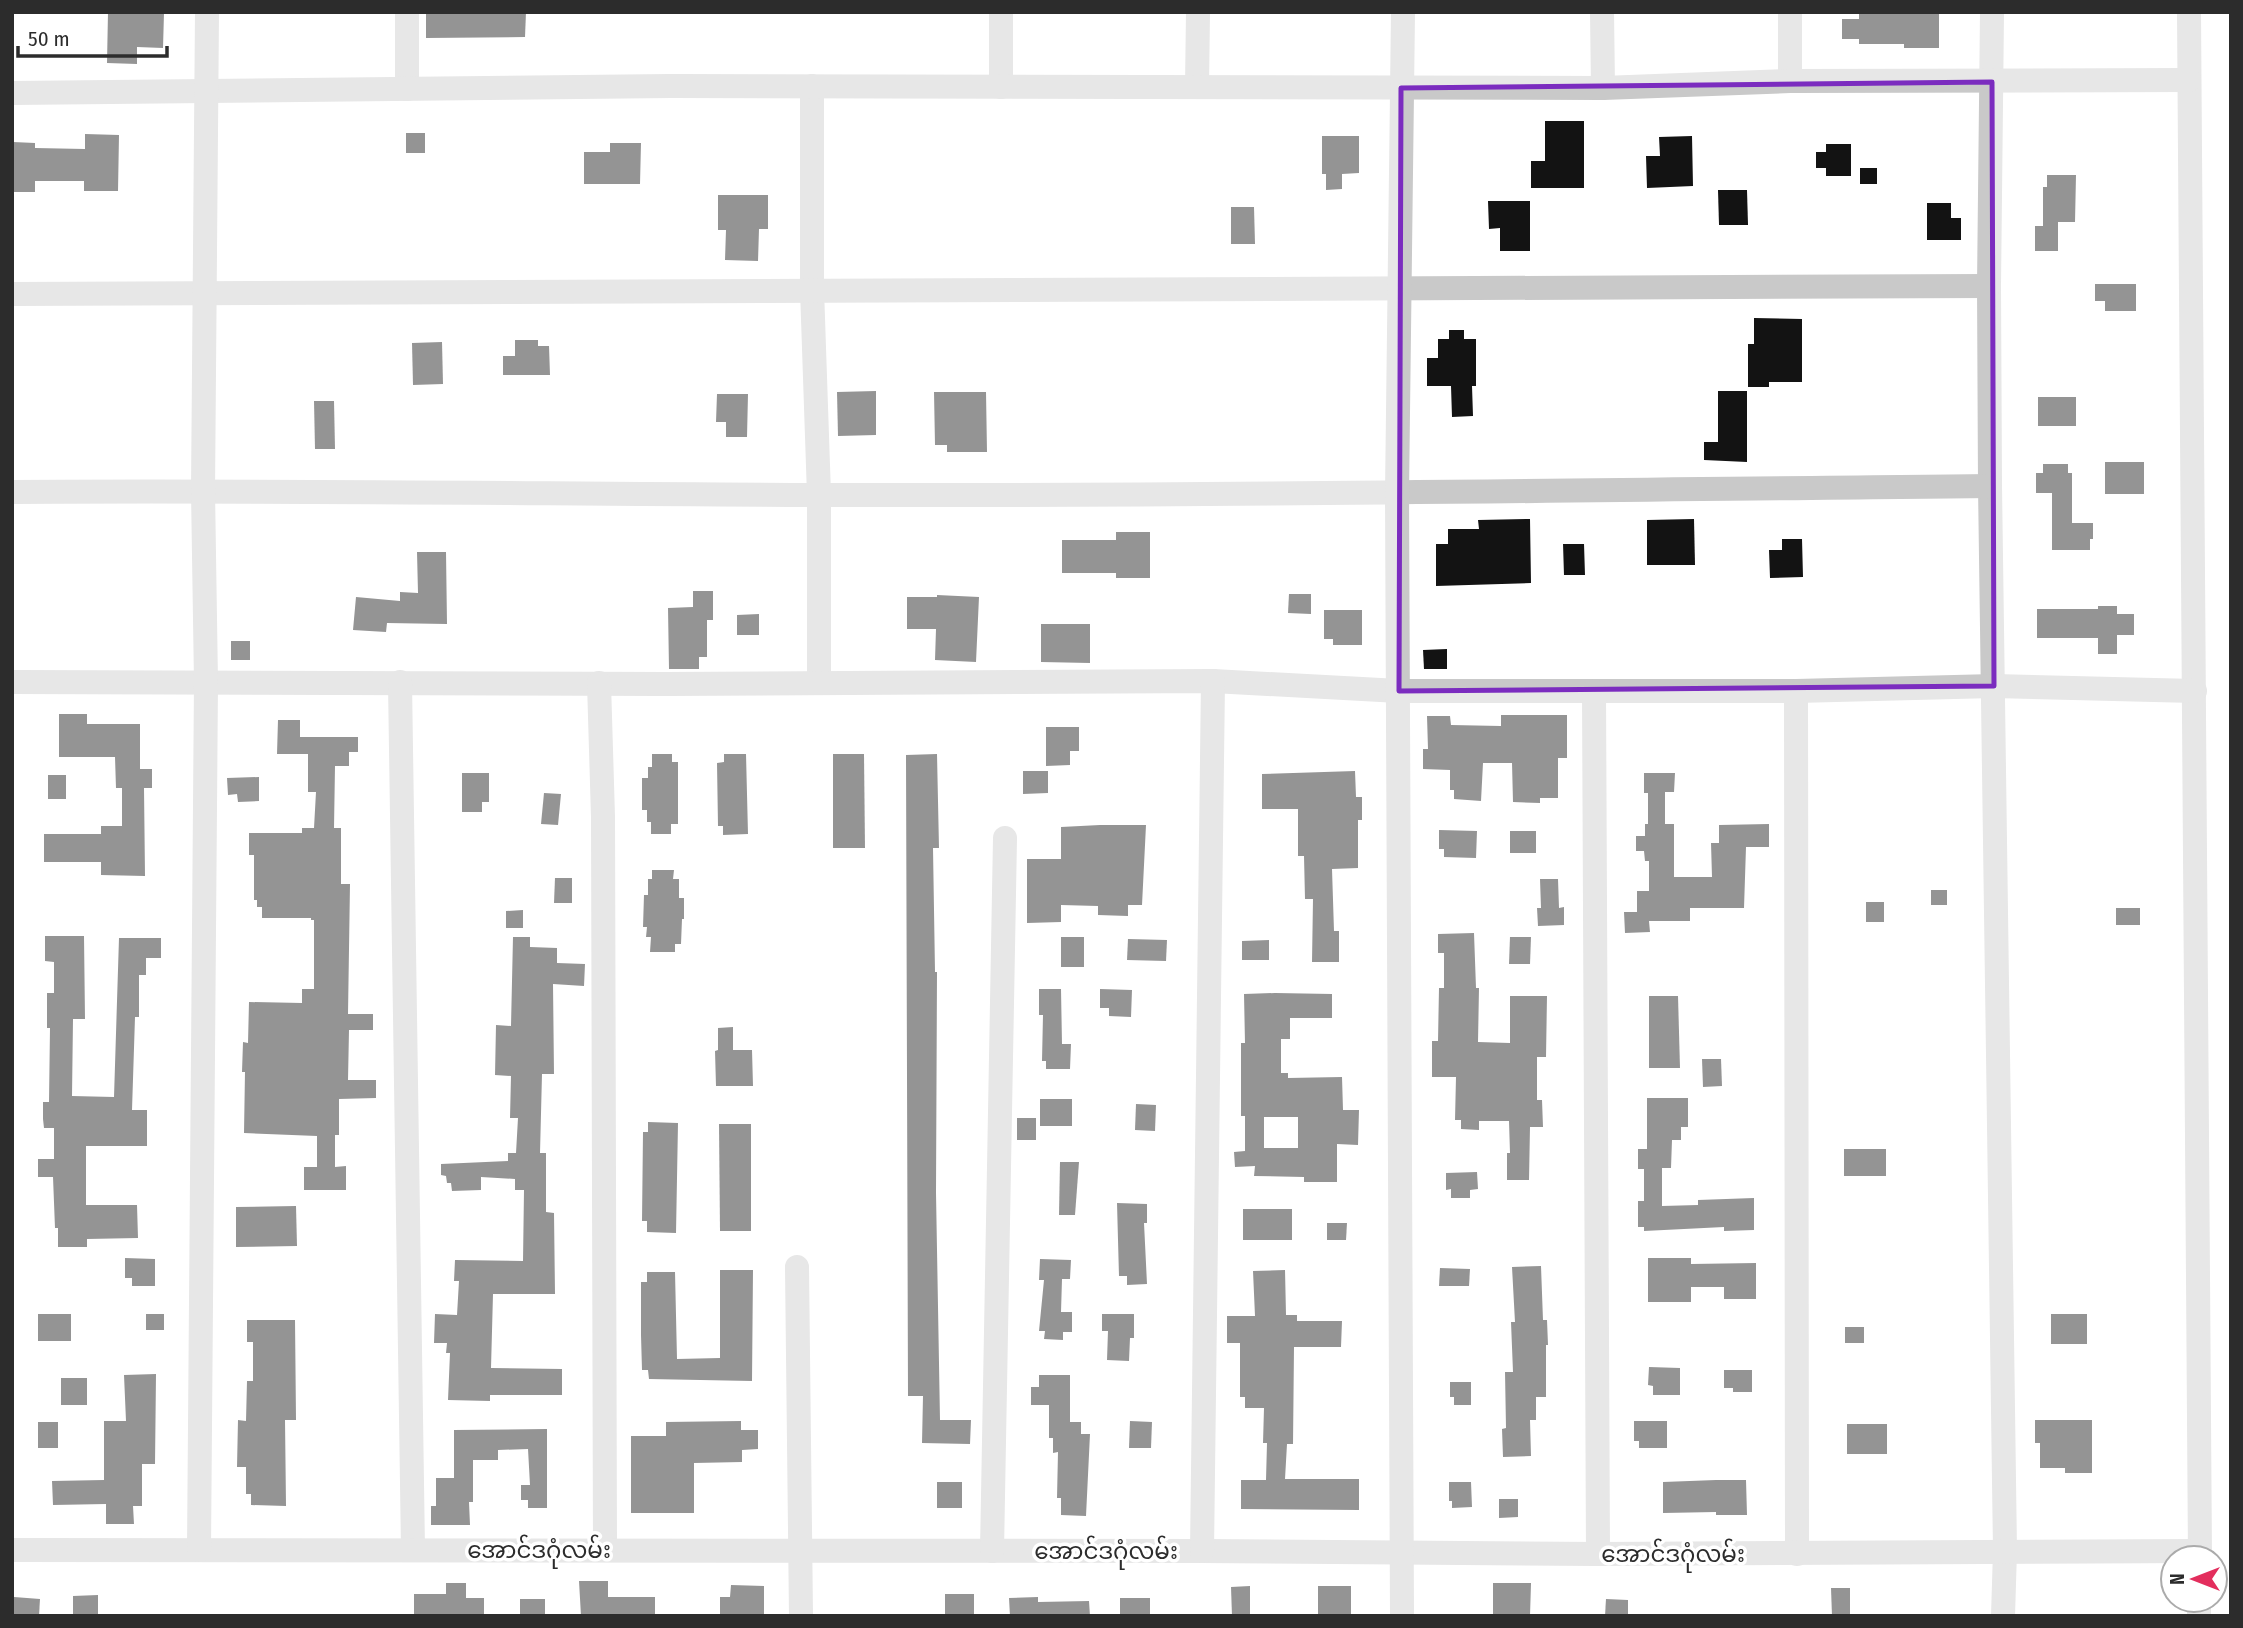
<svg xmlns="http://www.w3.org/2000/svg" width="2243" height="1628" font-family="'Fira Sans Condensed','Noto Sans Myanmar',sans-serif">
  <rect width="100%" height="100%" fill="#fff"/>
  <g fill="#131313" fill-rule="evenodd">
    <path d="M108,12l56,1 -1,35 -26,-1v17l-30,-1z"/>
    <path d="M426,12h100l-1,25 -99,1z"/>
    <path d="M1859,12l80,2v34h-35v-4h-45v-5h-17v-20h17z"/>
    <path d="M1545,121h39v67h-53v-27h14z"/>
    <rect x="406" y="133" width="19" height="20"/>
    <path d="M85,134l34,1 -1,56h-34v-10h-49v11h-23l1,-50 22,1v5l50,1z"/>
    <path d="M1322,136h37v37l-17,1v15l-16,1v-16h-4z"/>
    <path d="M1692,136l1,50 -46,2 -1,-32h14l-1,-19z"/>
    <path d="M610,143h31l-1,41h-56v-32h26z"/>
    <path d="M1826,144h25v32h-25v-8h-10v-16h10z"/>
    <rect x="1860" y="168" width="17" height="16"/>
    <path d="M2047,175h29l-1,47h-17v29h-23v-25h8v-39h4z"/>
    <path d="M1718,190h29l1,35h-29z"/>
    <path d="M718,195h50v34h-9l-1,32 -33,-1 1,-30h-8z"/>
    <path d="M1488,201h42v50h-30v-23l-11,1z"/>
    <path d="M1927,203h24v15h10v22h-34z"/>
    <path d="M1231,207h23l1,37h-24z"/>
    <path d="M2095,284h41v27h-31v-10h-10z"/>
    <path d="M1754,318l48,1v63h-33v5h-21v-43h6z"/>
    <path d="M1449,330h15v9h12v47h-4l1,30 -21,1 -1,-31h-24v-28h11v-19h11z"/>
    <path d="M515,340h23v6h11l1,29h-47v-19h12z"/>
    <path d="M442,342l1,42 -30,1 -1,-42z"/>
    <path d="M876,391v44l-38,1 -1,-44z"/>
    <path d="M1718,391h29v71l-43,-2v-18h14z"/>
    <path d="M934,392h52l1,60h-40v-7h-12z"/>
    <path d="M717,394h31l-1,43h-21v-15h-10z"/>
    <rect x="2038" y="397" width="38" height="29"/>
    <path d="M314,401h20l1,48h-20z"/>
    <rect x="2105" y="462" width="39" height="32"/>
    <path d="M2043,464h25v9h4v50h21v16h-3v11h-38v-57h-16v-20h7z"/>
    <path d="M1530,519l1,64 -95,3v-42h12v-15h31l-1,-9z"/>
    <path d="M1694,519l1,46h-48v-45z"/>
    <path d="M1116,532h34v46h-34v-5h-54v-33h54z"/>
    <path d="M1782,539h20l1,38 -33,1 -1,-28h13z"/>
    <path d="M1563,544h21l1,31h-21z"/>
    <path d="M417,552h29l1,72 -60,-1 -1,9 -33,-2 3,-33 44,4v-9l18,1z"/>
    <path d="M693,591h20v29h-6v37h-8v12h-30l-1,-61 25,-1z"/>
    <path d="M1289,594h22v20l-23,-1z"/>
    <path d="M937,595l42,2 -3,65 -41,-2 1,-31h-29v-32h30z"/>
    <path d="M2098,606h19v8h17v21h-17v19h-19v-16h-61v-29h61z"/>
    <path d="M1324,610h38v35h-29v-6h-9z"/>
    <path d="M759,614v21h-22v-20z"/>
    <path d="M1041,624h49v39l-49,-1z"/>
    <rect x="231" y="641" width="19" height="19"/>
    <path d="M1447,649v20h-23l-1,-19z"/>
    <path d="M59,714h28v10h53v45h12v19h-8l1,88 -44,-1v-13h-57v-28h57v-8h21v-38h-6l-1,-31h-56z"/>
    <path d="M1501,715h66v43h-9v40h-18v5l-27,-1 -1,-39h-29l-2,38 -27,-2v-9h-4v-20l-27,-1v-20h5l-1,-33h23l1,9 50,1z"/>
    <path d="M278,720h22v17h58v15h-9v14h-14l-1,62h7v56h9l-2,130h25v16h-24l-1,50h28v18l-37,1v36h-4v32l11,-1v24h-42v-23h13v-31l-73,-3 1,-61h-3l1,-30 5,1 1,-41 53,1v-14h12v-69h-3v-2h-49v-11h-5v-7h-3v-45h-5v-22h53v-5h12l2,-36h-8v-38h-31z"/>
    <path d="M1046,727h33v24h-9v14l-24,1z"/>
    <path d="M652,754h20v8h6v62h-7v10h-20v-12h-4v-12h-5v-32h6v-11h4z"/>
    <path d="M724,754h22l2,80 -25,1v-9h-5l-1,-63 7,-1z"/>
    <path d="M833,754h31l1,94h-32z"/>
    <path d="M937,754l2,94h-6l2,124h2l-1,221 4,227h31l-1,24 -48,-1 1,-47h-15l-2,-641z"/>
    <path d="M1023,771h25v22l-25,1z"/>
    <path d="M1355,771l1,26h6v23h-4v48l-26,1 2,62h5v31h-27l1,-63h-8l-1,-43h-6v-47h-36v-35z"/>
    <path d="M462,773h27v29h-7v10h-20z"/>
    <path d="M1644,773h31l-1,19h-9v32h9v53h38l-1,-34h8v-18l50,-1v23h-23l-2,61h-54v13h-41l1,11 -25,1 -1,-21h13v-21h12v-30h-4l-1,-10h-8v-15h9v-12h3v-31h-4z"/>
    <rect x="48" y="775" width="18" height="24"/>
    <path d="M259,777v24l-21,1 -1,-8 -9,1 -1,-17z"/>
    <path d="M544,793l17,1 -3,31 -17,-1z"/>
    <path d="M1100,825h46l-4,80h-14v11l-30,-1v-9l-37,-1v17l-34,1v-64h34v-32z"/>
    <path d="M1439,830l38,1 -1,27 -32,-1v-8h-5z"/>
    <rect x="1510" y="831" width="26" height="22"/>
    <path d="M652,870h22l-1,9h6v19h5v21h-2l-1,25h-6v8h-25l1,-15h-5l1,-10h-4l1,-32h4v-16h4z"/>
    <path d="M555,878h17v25h-18z"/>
    <path d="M1540,879h18l1,29 5,-1v18l-26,1 -1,-18h4z"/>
    <rect x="1931" y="890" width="16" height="15"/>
    <rect x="1866" y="902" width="18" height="20"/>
    <rect x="2116" y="908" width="24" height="17"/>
    <path d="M523,910v18h-17v-17z"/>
    <path d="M1474,933l2,55h3l-1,54 32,1v-47h37l-1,61h-9v43h5l1,27h-13l-1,53h-22v-27h3l-1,-32h-30v9l-18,-1v-9h-6l1,-43h-24v-36h6l1,-53h5v-35h-6v-19z"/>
    <path d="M45,936h39l1,83h-12l-1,77 42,1 5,-159h42v20h-15v17h-7v42h-4l-3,93h15v36h-61v59h51l1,33 -51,1v8h-29v-19h-3l-2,-51h-15v-18h16v-31h-10l-1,-9v-17h6l1,-74h-3v-35h7v-31l-9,-1z"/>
    <path d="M513,937h17v10l27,1v15l28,1 -1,22 -31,-2 1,90h-12l-2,79h6v59l8,1 1,81h-62l-2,74 71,1v26h-72v6l-42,-1 2,-47h-4l1,-10h-13l1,-29 22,1 2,-34h-5l1,-21 68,1 1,-71h-9v-11l-34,-2v13l-29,1 -1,-8h-4l-1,-7 -5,-1v-11l67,-3v-8h8l2,-35h-8l1,-42 -16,-1 1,-50 15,1z"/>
    <rect x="1061" y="937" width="23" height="30"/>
    <path d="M1510,937h21l-1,27h-21z"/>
    <path d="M1128,939l39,1 -1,21 -39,-1z"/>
    <path d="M1269,940v20h-27v-19z"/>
    <path d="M1039,989h22l1,55h9l-1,25h-24v-8h-4l1,-46h-4z"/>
    <path d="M1100,989l32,1 -1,27 -22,-1v-8h-9z"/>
    <path d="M1275,993l57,1v24h-42v21h-9v34h7v5l54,-1 1,33h16l-1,35 -21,-1v38h-33v-5l-50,-1 1,-10 -20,1 -1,-15 11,-1v-35h-4v-73h4l-1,-49zM1264,1117h34v31h-34z"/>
    <path d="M1649,996h29l2,72h-31z"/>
    <path d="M733,1027v23h19l1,36h-37l-1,-35 3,-1v-22z"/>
    <path d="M1702,1059h19l1,27 -19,1z"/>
    <path d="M1647,1098h41v29h-7v13h-9l-1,28h-9v38l36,-1v-5l56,-2v32l-30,1v-4l-80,4v-4h-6v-26h6v-32h-6v-20h9z"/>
    <rect x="1040" y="1099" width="32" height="27"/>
    <path d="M1136,1104l20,1 -1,26 -20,-1z"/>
    <rect x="1017" y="1118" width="19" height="22"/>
    <path d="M648,1122l30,1 -2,110 -29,-1v-11h-5l1,-89h5z"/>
    <path d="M719,1124h32v107h-31z"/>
    <rect x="1844" y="1149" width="42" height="27"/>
    <path d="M1060,1162h19l-4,53h-16z"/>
    <path d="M1477,1172l1,17 -8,1v8h-19v-9l-5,1v-17z"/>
    <path d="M1117,1203l30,1v19h-3l3,61 -20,1v-9h-8z"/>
    <path d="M296,1206l1,40 -61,1v-40z"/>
    <rect x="1243" y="1209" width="49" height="31"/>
    <path d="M1327,1223h20l-1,17h-19z"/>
    <path d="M125,1258l30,1v27h-23v-8h-7z"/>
    <path d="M1648,1258h43v6l65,-1v36h-32v-12h-33v15h-43z"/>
    <path d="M1040,1259l31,1 -1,19h-8l-1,33h11v20h-9v8l-19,-1 1,-8h-6l5,-51h-5z"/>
    <path d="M1541,1266l2,54h4l1,25h-2v52h-10v23h-6l1,36 -28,1 -1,-28 4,-1 -1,-56h8l-2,-50h4l-3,-55z"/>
    <path d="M1440,1268l30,1 -1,17h-30z"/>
    <path d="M720,1270h33l-1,111 -103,-2 -1,-9h-6l-1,-35v-53h6v-10h28l2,87 43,-1z"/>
    <path d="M1285,1270l1,45h11v6h45l-1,26h-47l-1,97h-6l-2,35h74v31l-118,-1v-29h25l1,-37h-4l1,-35h-19v-11h-5v-54h-13v-27h28l-2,-45z"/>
    <rect x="38" y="1314" width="33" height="27"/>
    <rect x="146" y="1314" width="18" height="16"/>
    <path d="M1102,1314h32v24h-4l-1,23 -22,-1 1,-29h-6z"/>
    <rect x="2051" y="1314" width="36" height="30"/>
    <path d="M247,1320h48l1,100h-11l1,86 -35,-1v-11h-5v-27h-9l1,-47 8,1 1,-40h6v-39h-6z"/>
    <rect x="1845" y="1327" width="19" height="16"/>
    <path d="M1649,1367l31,1v27h-27v-9l-5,-1z"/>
    <path d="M1724,1370h28v22h-19v-4h-9z"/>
    <path d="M156,1374l-1,90h-13v42h-9l1,18h-28v-20l-53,1 -1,-24 52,-1v-59h22l-2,-46z"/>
    <path d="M1039,1375h31v47h11v12h9l-4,82 -25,-1v-17h-4l1,-46 -5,1v-15h-4v-33h-18v-18h8z"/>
    <rect x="61" y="1378" width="26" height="27"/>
    <path d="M1450,1382h21v23h-17v-8h-4z"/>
    <path d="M2035,1420h57v53h-27v-5h-25v-25h-5z"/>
    <path d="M741,1421v9h17v19l-16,1v12l-48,1v50h-63v-77h35v-14z"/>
    <path d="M1130,1421l22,1 -1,26h-22z"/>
    <path d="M1634,1421h33v27h-28v-7h-5z"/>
    <rect x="38" y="1422" width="20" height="26"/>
    <rect x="1847" y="1424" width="40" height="30"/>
    <path d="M547,1429v79h-19v-8h-7v-15h9l-2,-36 -30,1v10h-25v42h-4l1,23h-39v-19h5v-28h18v-48z"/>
    <path d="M1716,1480h30l1,35h-31v-3l-53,1v-31z"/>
    <rect x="937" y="1482" width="25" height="26"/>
    <path d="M1449,1482h22l1,25 -20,1v-7h-3z"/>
    <path d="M1499,1499h19v18l-19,1z"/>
    <path d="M579,1581h29v16h47v19h-74z"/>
    <path d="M446,1583h20v15h18v18h-70v-22h32z"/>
    <path d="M1493,1583h38l-1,33h-37z"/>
    <path d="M731,1585l33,1v30h-44v-19h10z"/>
    <path d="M1250,1586v30h-18l-1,-29z"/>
    <rect x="1318" y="1586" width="33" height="30"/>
    <path d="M1831,1588h19v28h-18z"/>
    <rect x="945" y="1594" width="29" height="22"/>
    <path d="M98,1595v21h-25v-20z"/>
    <path d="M14,1597l26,2 -1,17h-26z"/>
    <path d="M1038,1597v5l51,-1 1,15h-80l-1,-18z"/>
    <rect x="1120" y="1598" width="30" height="18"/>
    <path d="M520,1599h25v17l-25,-1z"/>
    <path d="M1606,1599l22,1v16h-23z"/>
  </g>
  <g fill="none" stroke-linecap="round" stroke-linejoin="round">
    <g stroke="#c9c9c9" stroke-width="24">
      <path d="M1001,12v75"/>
      <path d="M1602,12l1,76"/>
      <path d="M1992,12l-3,274 1,200 15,1065 -2,65"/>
      <path d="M2189,12l11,1546"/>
      <path d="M1790,81v-69"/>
      <path d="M812,86v203l7,206v188"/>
      <path d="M1197,87l1,-75"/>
      <path d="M407,89v-77"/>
      <path d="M12,93l659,-7 932,2 187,-7 399,-1"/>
      <path d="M12,294l1977,-8"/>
      <path d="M12,492c269,-2 537,2 805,3 391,1 782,-5 1173,-9"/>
      <path d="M12,682l654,2 547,-3 186,10h397l198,-5 201,5"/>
      <path d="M400,682l13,868"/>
      <path d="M599,683l4,134 2,733"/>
      <path d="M1594,691l4,863"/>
      <path d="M1796,691l1,863"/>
      <path d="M797,1267l4,349"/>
      <path d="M12,1550l1190,1 396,3 602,-3"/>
      <path d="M199,1550l7,-868 -3,-191 4,-479"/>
      <path d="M992,1551l13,-713"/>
      <path d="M1202,1551l11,-870"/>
      <path d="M1402,1616l-5,-1123 6,-481"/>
      <path d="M2199,1616v-16"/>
    </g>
  </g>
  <path d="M0 0H2243V1628H0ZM1992,82l2,604 -595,5 2,-603z" fill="#fff" fill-opacity=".55" fill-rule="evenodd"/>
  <path fill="none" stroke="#7b2cbf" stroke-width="5" stroke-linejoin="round" d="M1992,82l2,604 -595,5 2,-603z"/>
  <g text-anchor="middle" stroke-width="7" stroke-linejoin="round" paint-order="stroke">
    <g font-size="23" fill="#2c2c2c" stroke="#fff">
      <text x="539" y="1558">အောင်ဒဂုံလမ်း</text>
      <text x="1106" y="1559">အောင်ဒဂုံလမ်း</text>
      <text x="1673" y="1562">အောင်ဒဂုံလမ်း</text>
    </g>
  </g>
  <rect width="2243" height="1628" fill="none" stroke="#2c2c2c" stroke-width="28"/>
  <g transform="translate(2194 1579) rotate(270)"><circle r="33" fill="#ffffff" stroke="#ababab" stroke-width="2"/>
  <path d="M0-5L12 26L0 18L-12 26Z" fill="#e32e5d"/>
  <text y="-10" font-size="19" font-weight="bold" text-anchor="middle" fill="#2c2c2c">N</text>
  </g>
  <path d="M18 46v10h149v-10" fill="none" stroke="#2c2c2c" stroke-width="3.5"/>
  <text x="28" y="46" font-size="21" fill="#2c2c2c" stroke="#ffffff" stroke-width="5" paint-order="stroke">50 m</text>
</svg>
